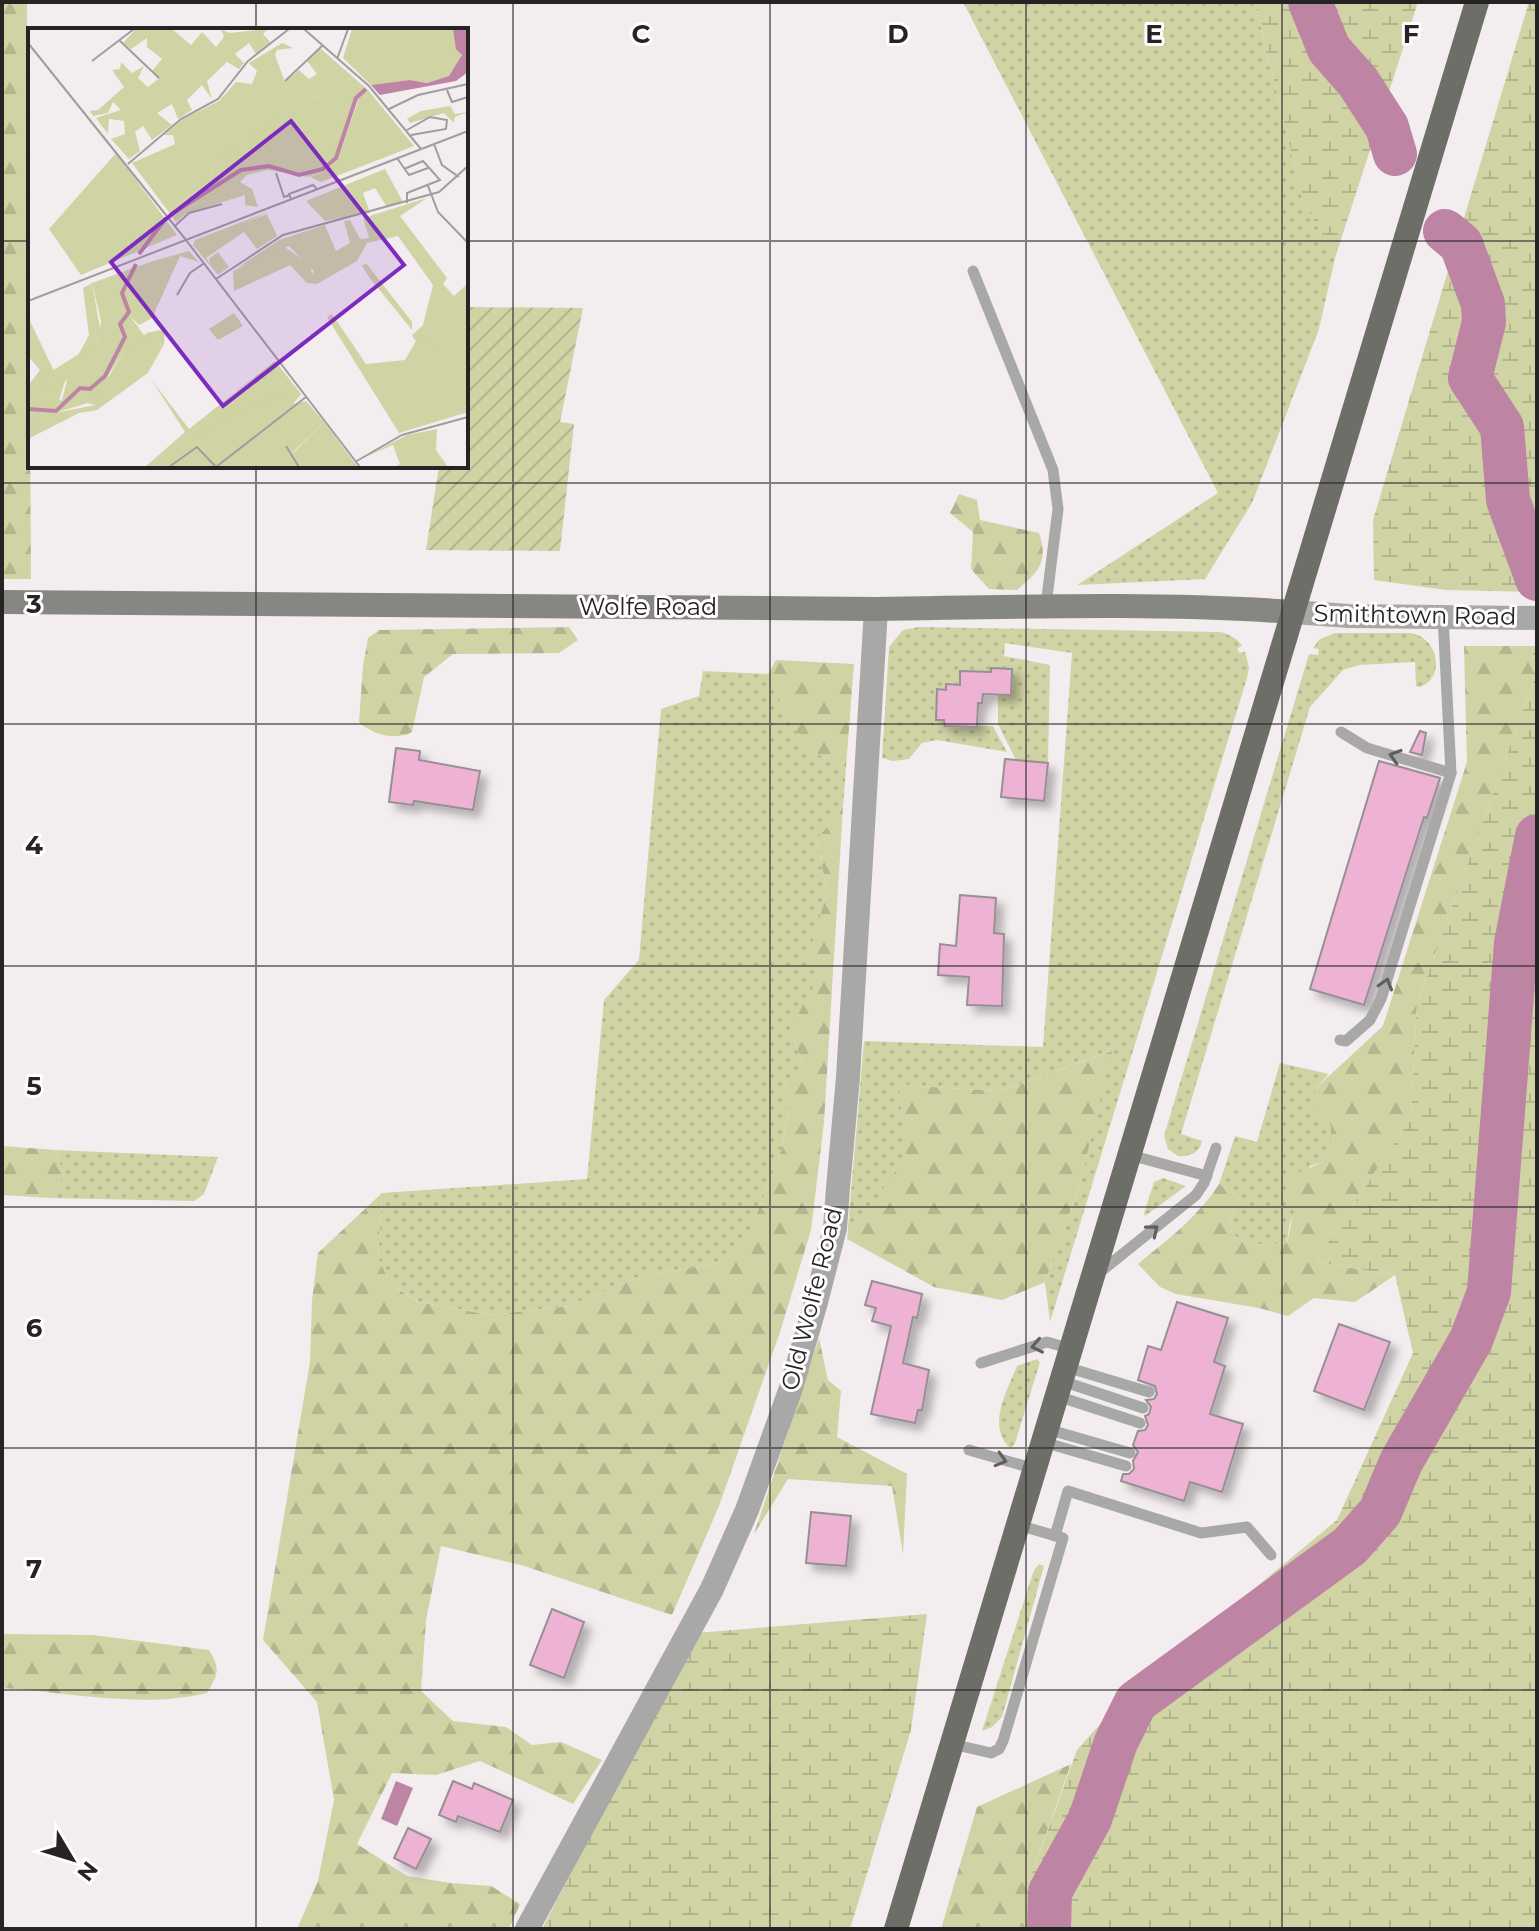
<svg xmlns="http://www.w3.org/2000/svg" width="1539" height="1931" font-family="Montserrat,sans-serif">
  <defs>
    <pattern id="grass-dots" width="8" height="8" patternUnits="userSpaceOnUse" patternTransform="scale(2)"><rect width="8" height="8" fill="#d0d3a4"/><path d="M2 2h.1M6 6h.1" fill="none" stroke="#b2b58d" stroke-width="1.8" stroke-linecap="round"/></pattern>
    <pattern id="forest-firs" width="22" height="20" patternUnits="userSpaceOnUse" patternTransform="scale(2)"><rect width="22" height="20" fill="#d0d3a4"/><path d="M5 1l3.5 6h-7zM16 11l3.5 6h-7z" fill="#b2b58d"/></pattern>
    <pattern id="wetland-marsh" width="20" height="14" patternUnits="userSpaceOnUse" patternTransform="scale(2)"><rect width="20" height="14" fill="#d0d3a4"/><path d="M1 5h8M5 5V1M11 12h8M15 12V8" fill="none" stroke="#b2b58d"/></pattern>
    <pattern id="garden-furrows" width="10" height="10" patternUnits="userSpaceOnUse" patternTransform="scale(2)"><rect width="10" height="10" fill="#d0d3a4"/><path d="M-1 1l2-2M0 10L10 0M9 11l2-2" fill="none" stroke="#b2b58d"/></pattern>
    <filter id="shadow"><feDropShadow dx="7" dy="7" stdDeviation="4" flood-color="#0004"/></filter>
  </defs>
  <rect width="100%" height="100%" fill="#f4edf0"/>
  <g fill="url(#grass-dots)">
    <path d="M963,2h292l48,199 32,57 -16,71 -67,174 -47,76 -128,6 141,-92z"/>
    <path d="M919,627l301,5c9,2 16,6 22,13l-5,4 3,4 5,-1 4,15 -2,11 -197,644 -5,-40 35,-99 31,-132 -111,40 -101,-6 8,72 -60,82 17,-198 179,6 29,-394 -67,-10 -1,13 46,9 -2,98 -32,-3 -18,-36v-29l13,-1v-25h-20v3l-31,13 -13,-1 -1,5 -9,1 -1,30h8l1,6h48l14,26 -70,-12 -15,3 -13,16 -16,2 -11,-3 7,-111 14,-17z"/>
    <path d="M1335,633h76c28,5 35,46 8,54l-3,-1 -1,-24 -56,3 -16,5 -33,37 -129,427 21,7c-2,12 -13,16 -24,15l-10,-7 -4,-13 145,-482 9,1 1,-6 -6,-1 7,-9z"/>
    <path d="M703,671l65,3 22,47 19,29 37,17 -3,40 -26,32 10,54 -19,67 11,18 -29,51 14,38 -19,16 3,30 -7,38 -30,78 -32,34 -78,13 -72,30 -79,9 -71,-13 -29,-18 -12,-27 4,-64 205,-14 17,-179 35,-40 22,-251 38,-13z"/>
    <path d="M1280,1063l49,11 -13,14 2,29 13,7 1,18 -9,20 -13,4 -21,61 -2,16 -38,2 -17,-11 -2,-14 10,-22 -21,-14 16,-48 22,6z"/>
    <path d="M55,1150l163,7 -14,37 -10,7 -144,-3 14,-23z"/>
    <path d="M1163,1178l23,8 -41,30 -1,-3 10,-31z"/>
    <path d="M1037,1359l3,3 -25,81 -4,5 -2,-1c-22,-23 -2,-56 8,-81z"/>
    <path d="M1039,1564l5,2 -42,151 -10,10 -10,4 52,-161z"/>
  </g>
  <g fill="url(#forest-firs)">
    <path d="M2,2h25l4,577h-29z"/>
    <path d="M959,494l18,6 3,20 59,13c10,29 -1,39 -22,57l-28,-1 -18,-20 2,-37 -23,-19z"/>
    <path d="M569,627l9,13 -19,13 -106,1 -29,23 -12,55c-17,9 -39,3 -53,-10l4,-56 5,-28 11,-8z"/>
    <path d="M1464,646h68l4,28 -119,330 -6,114 -96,144 80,13 -40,27 -41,-4 -26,18 -29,-8 -83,-14 -16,-7 -22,-23c29,-24 60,-47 81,-80l21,14 -10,22 2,14 17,11 38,-2 7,-32 -10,-15 7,-20 32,-14 8,-20v-18l-13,-7 -6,-12 4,-17 67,-62 84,-264z"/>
    <path d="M776,660l78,4 -8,103 -37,-17 -19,-29 -22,-47z"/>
    <path d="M843,807l-19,315 -13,108 -31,102 -61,174 -47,109 -151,-50 -80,-19 -15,74 -5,71 32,30 53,6 26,18 29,-3 41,18 -29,44 -93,-43 -44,14 -44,-2 -35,71 50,32 44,7 40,3 29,18 -11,25h-212l21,-48 16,-81 -17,-98 -54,-62 47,-278 2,-62 6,-47 64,-60 -4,64 12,27 28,18 72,13 79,-9 72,-30 78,-13 32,-34 30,-78 7,-38 -3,-30 19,-16 -14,-38 28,-51 -11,-18 20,-67 -10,-54z"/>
    <path d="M1112,1051l-32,132 -35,99 -43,18 -68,-13 -87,-48 59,-82 -7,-72 101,6z"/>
    <path d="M2,1146l53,4 9,25 -14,23 -48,-3z"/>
    <path d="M819,1338l9,42 13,11 -4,46 70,37 -4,80 -11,-68 -104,-7 -34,55z"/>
    <path d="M2,1634l91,1 116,15c12,19 9,25 -2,43 -68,16 -137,-1 -205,-5z"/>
    <path d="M1071,1764l-42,118 7,47h-95l36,-122z"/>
  </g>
  <g fill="url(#wetland-marsh)">
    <path d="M1255,2h163l-83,256 -32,-57z"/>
    <path d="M1529,2h8v590l-91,-2 -72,-10 -1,-60z"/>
    <path d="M1532,646h5v1283h-501l-7,-47 48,-132 50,-56 210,-174 76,-167 -18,-78 -80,-13 96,-144 6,-114 119,-330z"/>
    <path d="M927,1614l-16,116 -61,199h-308l154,-296z"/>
  </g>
  <path fill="url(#garden-furrows)" d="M466,307l117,1 -23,114 14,2 -14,127 -134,-1 13,-84h27z"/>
  <path fill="#bd84a4" d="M396,1781l17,7 -16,38 -16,-7z"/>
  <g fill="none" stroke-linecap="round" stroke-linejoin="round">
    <g stroke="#bd84a4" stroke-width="44">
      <path d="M1310,2l19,47 29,33 29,45 8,27"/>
      <path d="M1445,231l16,13 22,60 1,18 -14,56 32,49 6,73 29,79"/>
      <path d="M1049,1929l1,-37 40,-73 26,-77 20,-40 214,-156 30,-34 21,-50 70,-122 18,-48 27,-349 21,-107"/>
    </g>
  </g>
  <g fill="#eeb2d4" stroke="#969093" stroke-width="2" filter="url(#shadow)">
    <path d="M991,668l21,1 -1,26 -28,-1 -1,9h-4l-1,24 -32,-1 -1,-6h-8l1,-31 9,1v-6l14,1v-14l31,1z"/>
    <path d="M1420,731l6,2 -4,22 -12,-3z"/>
    <path d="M396,748l24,3 -1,9 61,11 -7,39 -59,-9 -1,4 -24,-3z"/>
    <path d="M1005,759l43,4 -4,38 -43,-4z"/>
    <path d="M1379,761l61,17 -13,40 -3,-1 -60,188 -54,-16z"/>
    <path d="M960,895l36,3 -2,35 10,1 -2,72 -35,-1 2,-28 -31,-2 2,-31 16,2z"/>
    <path d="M872,1281l50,13 -4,20 -1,4 -4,-1 -10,46 26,7 -7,40h-4l-3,13 -44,-9 20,-88 -19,-5 4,-13 -11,-3z"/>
    <path d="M1177,1302l51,16 -14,44 11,4 -15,48 33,10 -21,68 -32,-10 -6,19 -63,-20 2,-7h6l5,-5 -1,-8 5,-9 -5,-7 5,-14 7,-1 3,-5 -3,-9 4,-2 2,-7 -5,-7 8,-1 3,-5 -2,-8 -17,-6 10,-34 13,4z"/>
    <path d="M1339,1324l51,18 -26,68 -50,-19z"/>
    <path d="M811,1512l40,4 -5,50 -40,-3z"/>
    <path d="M552,1609l32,13 -20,56 -34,-13z"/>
    <path d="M453,1781l19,8 2,-6 39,17 -13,32 -42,-16 -2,6 -17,-7z"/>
    <path d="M408,1828l23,11 -15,30 -22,-11z"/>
  </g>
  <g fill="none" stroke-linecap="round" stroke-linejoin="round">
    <g stroke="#a8a9a6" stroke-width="11">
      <path d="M973,271l80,199 5,39 -12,96"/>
      <path d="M1341,732l26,16 84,25"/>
      <path d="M1340,1040l6,1 24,-21 11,-21 70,-226 -8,-156"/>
      <path d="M1130,1155l77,21"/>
      <path d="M1099,1273l97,-78 8,-12 12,-35"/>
      <path d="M981,1363l66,-21 24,7"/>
      <path d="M1066,1367l83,25"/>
      <path d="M1062,1381l81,27"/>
      <path d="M1057,1396l83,27"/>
      <path d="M1047,1429l83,24"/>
      <path d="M1043,1442l83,24"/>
      <path d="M969,1450l66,19"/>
      <path d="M1055,1536l13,-45 133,42 46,-6 24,28"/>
      <path d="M952,1744l39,9 8,-4 4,-8 60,-203 -45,-13"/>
    </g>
    <g stroke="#a8a9a6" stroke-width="24">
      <path d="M1293,612l56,4 188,2"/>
      <path d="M527,1929l185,-340 35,-79 44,-122 24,-82 20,-78 3,-40 10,-111 28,-468"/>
    </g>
    <path stroke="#868682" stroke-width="24" d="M2,602l874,7c140,-2 278,-7 417,3"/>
    <path stroke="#6e6e69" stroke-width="24" d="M896,1929l581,-1927"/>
  </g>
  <defs><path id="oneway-chevron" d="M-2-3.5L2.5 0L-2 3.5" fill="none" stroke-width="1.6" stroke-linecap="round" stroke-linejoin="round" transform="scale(2)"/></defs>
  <g stroke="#605f5f">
    <use href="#oneway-chevron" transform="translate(1395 756) rotate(-163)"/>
    <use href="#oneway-chevron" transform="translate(1386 984) rotate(-73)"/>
    <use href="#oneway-chevron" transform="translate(1153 1230) rotate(-39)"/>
    <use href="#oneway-chevron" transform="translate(1037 1346) rotate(168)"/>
    <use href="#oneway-chevron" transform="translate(1001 1460) rotate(16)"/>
  </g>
  <path fill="none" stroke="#262325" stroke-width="2" stroke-opacity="0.55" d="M256,2v28M513,2v1927M770,2v1927M1026,2v1927M1282,2v1927M2,241h28M466,241h1071M256,466v1463M2,483h1535M2,724h1535M2,966h1535M2,1207h1535M2,1448h1535M2,1690h1535"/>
  <g text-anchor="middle" stroke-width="6" stroke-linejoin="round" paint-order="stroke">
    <g font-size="24" fill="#262325" stroke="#fefcfd">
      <text x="648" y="615">Wolfe Road</text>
      <text transform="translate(1415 615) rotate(1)" y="8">Smithtown Road</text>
      <text transform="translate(812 1299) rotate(-76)" y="8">Old Wolfe Road</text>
    </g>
  </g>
  <g transform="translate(28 28)">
    <rect width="440" height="440" fill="#f4edf0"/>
    <path d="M242,183l-29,14 36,11 -20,13 -13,-17 -38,26 4,6 -1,-5 9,-7 11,15 -11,8 -25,-30 2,-5zM255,218l27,18 3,15 -6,4 -17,-18 -56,26 -1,-20zM161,223l10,11 -19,-6 -28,62 -13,7 -9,-9v-26l20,-28zM395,297l45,14v16l-53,-15 -3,-5z" fill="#d0d3a4"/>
    <path d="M108,1h36l19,16 11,-13 14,15 8,-10 -3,-8 8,4 39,-4 -5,5 8,9 -15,11 -7,-11 -14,11 9,9 -5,6 -12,-7 -20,19 5,18 -10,-14 -15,15 5,10 -14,9 -6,-15 -15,9 15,12 -20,15 -9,-14 -8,6 5,19 -11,8 -18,-20 14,-5 -1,-13 -15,-2 -1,15 -12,-16 25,-8 -8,-8 -5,11 -15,3 -3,-5 8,-1 26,-23 -12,-17 8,-1 1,-7 11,11 12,-7 -6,12 10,9 10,-8 -6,-8 10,-12 -15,-12v-9l-16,11 -8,-6zM254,15l11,5 -16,2 -2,5 10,27 14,-12 10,9 8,-5 -10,-13 13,-13 33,29 -35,20 -25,5 -7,14 -69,45 -9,23 -40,27 -36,-48 43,-19 -2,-9h-9l19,-16 36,-18 17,-19 16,2 5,-13 -8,-8zM340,62l46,56 -93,36 -11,-5 14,-5 16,-19 20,-58zM422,78l5,8 13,-2 -13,5 -1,6 -10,-10 -34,10 -3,-4 14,-8zM212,154l12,7 6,18 -13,-2v-10l-58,18 -11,9 -5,-7 54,-23 19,-2zM399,170l-27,18 47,62 -4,6 11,12 14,-13v56l-45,-14 10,-40 -35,-49 -31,7 -10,18 -40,23 -10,-1 7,-12 -25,-25 -52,22 42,-28 46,-15 11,26 14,-8 -6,-22 6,-1 10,19 9,-1 -6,-20zM239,186l10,22 -18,6 -19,-17zM338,235l46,59v8l-43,-53 -7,-11zM64,255l9,51 -7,15 -19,12 14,-26 -6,-47zM304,286l34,50 39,-4 12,-21 51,16v57l-69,21 -72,-116zM0,289l27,56 -27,13 12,-16 -12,-14zM137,301l-1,15 -16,29 -51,37 -18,3 -51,26v-43l38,-18 -11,35 41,-8 -19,-4 32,-25 15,-24 23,-19zM247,333l26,33 -8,10 -96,38 18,25h-70l40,-35 -34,-53 38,50zM296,394l34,45h-49l-17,-13zM409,401l-1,21 12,17h-54l6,-3 -7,-19 -30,13 44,-23z" fill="#d0d3a4"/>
    <path d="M324,1h101l9,29 -13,18 -22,7 -17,-3 -39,5 -28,-27zM325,49l15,13 -9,5 -19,58 -16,19 -16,5 -40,-7 -21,5 -7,7 5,8 -20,2 -54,23 -3,-4 40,-27 9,-23 12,-11 57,-34 7,-14 25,-5zM88,125l61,82 -96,40 -32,-46zM357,141l18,33 -16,5 -12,-19 -12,5 7,20 -45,8 -19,-20zM122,234l-20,28v26l16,22 -22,14 -21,31 -25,17 26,-2 -49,15 -18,18 -9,-2 13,-16 -1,-8 22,-5 5,-20 -39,16v-10l70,-44 3,-21 -9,-38z" fill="#d0d3a4"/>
    <path d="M254,365l11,11 13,-3 18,21 -32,31 17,14h-94l-18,-25 5,-3 -4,-9z" fill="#d0d3a4"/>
    <path d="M206,285l9,13 -25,14 -9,-11z" fill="#d0d3a4"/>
    <path d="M425,1h15v43l-12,9 -76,14 -9,-10 39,-5 17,3 22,-7 13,-21 -6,-6z" fill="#bd84a4"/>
    <path fill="none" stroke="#bd84a4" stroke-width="4" d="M142,187l71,-45 28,-4 30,9 24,-6 13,-11 20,-60 10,-9M111,226l27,-36M0,381l28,2 24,-23 10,1 15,-13 20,-39 -5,-13 9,-12 -7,-19 14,-29"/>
    <path fill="none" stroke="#a29c9f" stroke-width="2" d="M276,1l65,57 52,63M91,12l40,38M0,15l158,197M309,31l11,-30M64,33l42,-32M257,53l37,-35M419,62l5,12 16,-5M361,81l29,-14 50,-11M379,102l23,-13 17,3 -1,9 -35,6M406,116l8,21 17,12M369,130l12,17 19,-7M100,136l53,-45 37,-20 30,-38 41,-32M376,141l19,-8 17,19 -33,13v10M248,145l8,24 6,-2M400,158l10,26 30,31M263,171l-2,-5 24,-9 4,4M147,198l14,-13 33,-9M158,212l174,227M188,251l67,-44 156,-43 29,-26M149,267l13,-22 13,-9M0,273l440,-170M258,418l13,21M327,434l47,-27 66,-18M141,439l28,-20 19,20M188,439l90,-70"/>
    <path fill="#7b2cbf" fill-opacity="0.15" stroke="#7b2cbf" stroke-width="4" d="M263,93l113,144 -181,141 -112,-144z"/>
    <rect width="440" height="440" fill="none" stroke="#262325" stroke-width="4"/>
  </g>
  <g font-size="26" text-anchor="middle" font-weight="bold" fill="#262325" stroke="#fefcfd" stroke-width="6" stroke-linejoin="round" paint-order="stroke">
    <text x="641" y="43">C</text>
    <text x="898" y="43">D</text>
    <text x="1154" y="43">E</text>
    <text x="1411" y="43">F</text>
    <text x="34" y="613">3</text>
    <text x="34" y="854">4</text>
    <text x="34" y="1095">5</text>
    <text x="34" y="1337">6</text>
    <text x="34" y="1578">7</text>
  </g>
  <rect width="1539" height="1931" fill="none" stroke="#262325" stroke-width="8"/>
  <g transform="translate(72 1859) rotate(128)" stroke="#fefcfd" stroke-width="6" paint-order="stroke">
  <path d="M0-6L14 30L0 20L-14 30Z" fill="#262325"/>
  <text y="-12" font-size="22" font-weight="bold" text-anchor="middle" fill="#262325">N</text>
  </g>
</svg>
